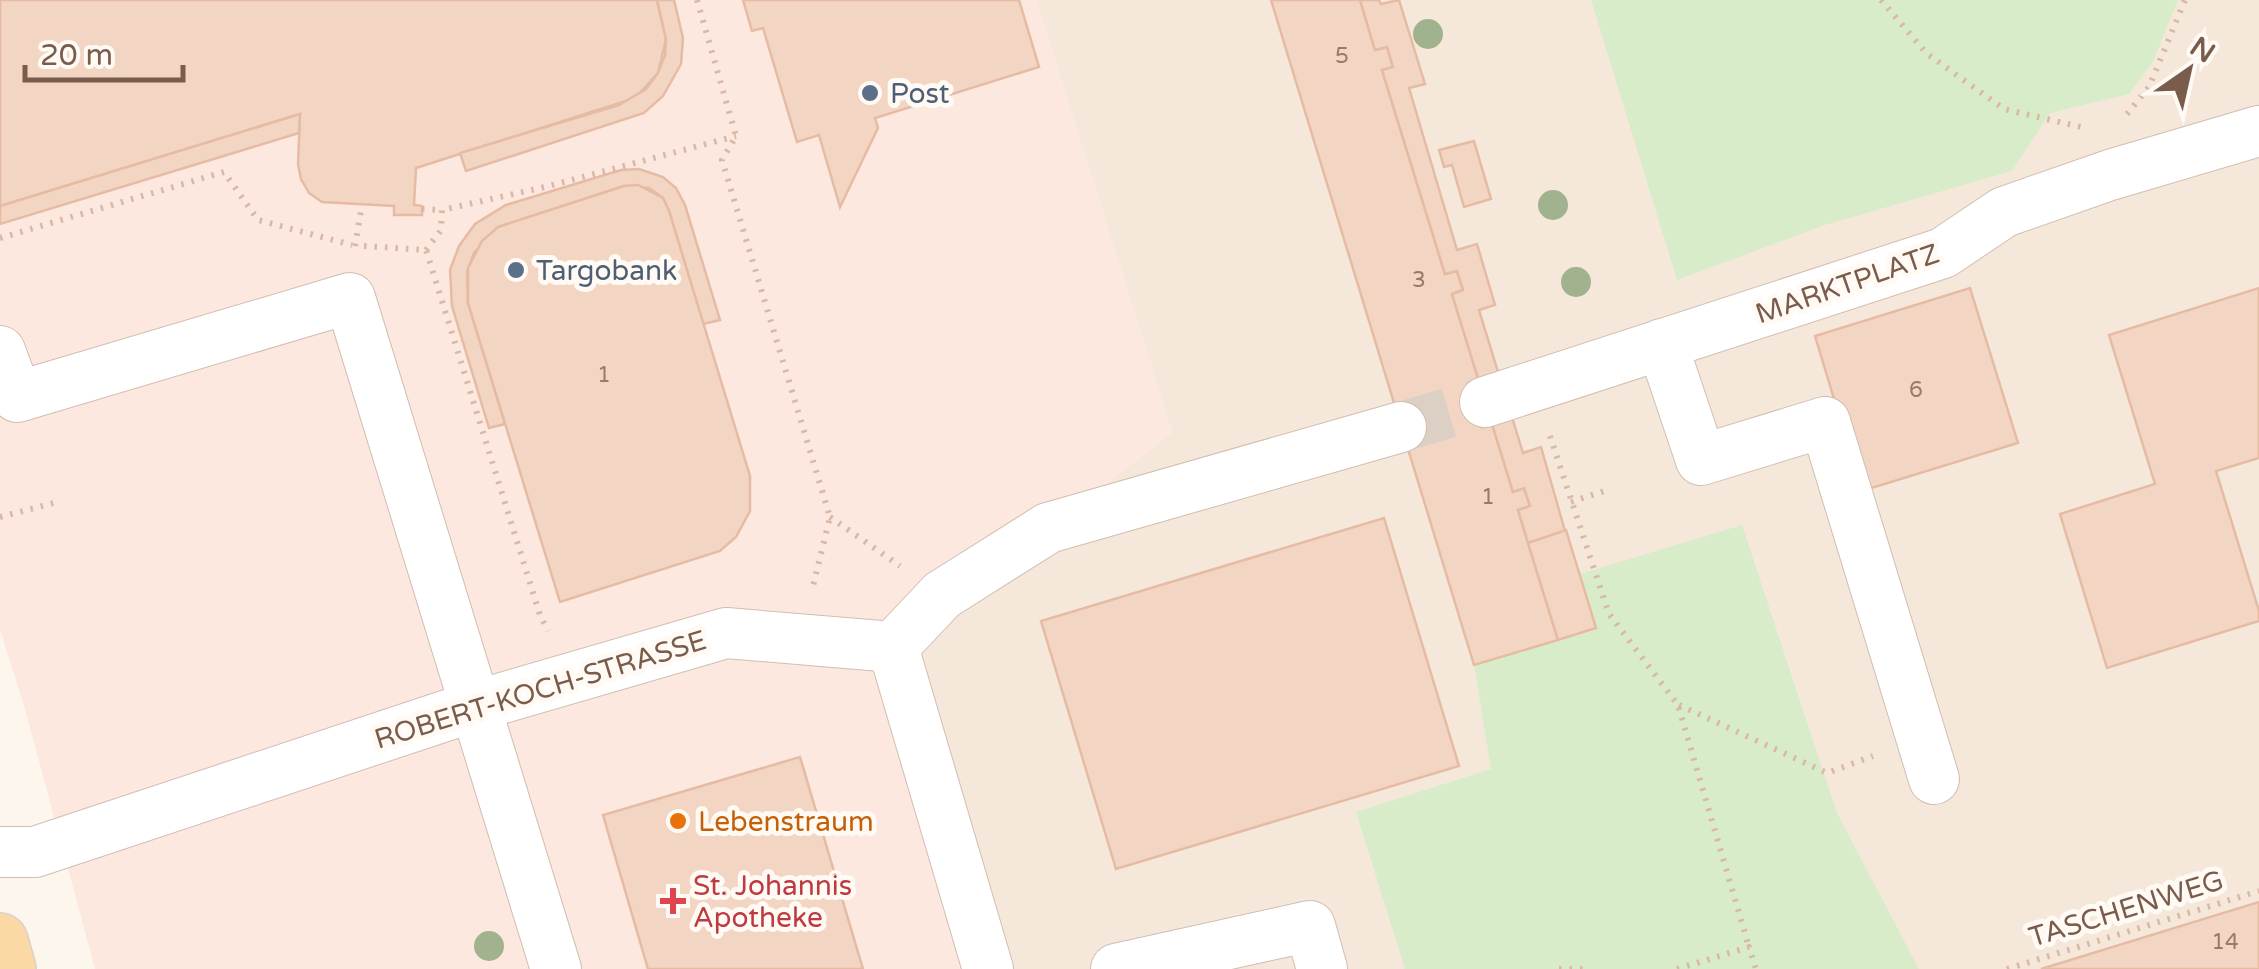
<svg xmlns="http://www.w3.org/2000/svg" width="2259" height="969" font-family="'Varela Round',sans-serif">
  <rect width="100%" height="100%" fill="#fdf6ec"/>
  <path fill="#f5e8da" d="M1036,0h1223v969h-1271l-93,-321 277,-216z"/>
  <path fill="#fde8e0" d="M0,0h1036l136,432 -278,215 94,322h-893l-70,-260 -25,-80z"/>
  <g fill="#d8ecc9">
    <path d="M1591,0h587l-25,62 -24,32 -79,19 -38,58 -187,54 -148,55z"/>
    <path d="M1742,525l95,288 82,156h-514l-49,-157 135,-43 -17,-104 121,-36 -15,-55z"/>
  </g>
  <g fill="#f3d5c3" stroke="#e6bba3" stroke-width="2.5">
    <path d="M0,0h657l9,39 -8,34 -23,25 -219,70 -2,37 8,1v9h-28v-9l-72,-4 -13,-9 -8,-14 -3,-15 2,-50 -300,92z"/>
    <path d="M657,0h17l9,38 -2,26 -18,32 -19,17 -178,58 -6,-18 159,-48 27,-16 12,-16 7,-18 1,-16z"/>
    <path d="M743,0h276l20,67 -164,51 3,10 -38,79 -21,-72 -22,7 -34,-114 -11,3z"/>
    <path d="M1271,0h89l15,50 12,-3 6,20 -11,3 63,204 12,-3 6,19 -11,4 61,198 11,-4 6,18 -12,4 40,130 -84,25z"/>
    <path d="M1360,0h19l2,4 18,-4 26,84 -16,4 48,162 20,-6 18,61 -16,5 44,143 18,-6 24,84 -37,12 -10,-33 12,-4 -6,-18 -11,4 -61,-198 11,-4 -6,-19 -12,3 -63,-204 11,-3 -6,-20 -12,3z"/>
    <path d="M300,114l-1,19 -299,91v-18z"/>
    <path d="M1474,141l17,58 -27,8 -12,-42 -8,2 -5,-17z"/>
    <path d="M639,169l24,8 13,11 9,17 35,115 -17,4 -34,-113 -6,-13 -14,-10 -25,-2 -126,41 -24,26 -7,19 1,31 37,121 -16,4 -37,-122 -2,-36 9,-24 16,-22 31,-19 115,-35z"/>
    <path d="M638,185l25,13 6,13 81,265v35l-14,26 -16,14 -160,51 -92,-299v-35l14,-27 16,-14 126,-41z"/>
    <path d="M1970,288l48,155 -156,48 -47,-155z"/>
    <path d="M2259,288v170l-43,13 43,140v10l-152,47 -47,-154 95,-30 -46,-149z"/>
    <path d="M1384,518l75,248 -343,103 -75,-248z"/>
    <path d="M1566,530l30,98 -38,12 -30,-97z"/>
    <path d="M800,757l63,212h-215l-45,-154z"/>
    <path d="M2259,902v67h-218z"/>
  </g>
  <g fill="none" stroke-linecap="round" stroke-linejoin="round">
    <path stroke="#dcd0c4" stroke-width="50" stroke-dasharray="50 25" stroke-linecap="butt" d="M1401,427l84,-25"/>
    <defs>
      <g id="minor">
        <path d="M1662,344l39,116 124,-38 109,357"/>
        <path d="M0,351l17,46 333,-99 206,671"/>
        <path d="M1485,402l458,-149 61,-41 106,-37 149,-44"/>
        <path d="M893,647l95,322"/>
        <path d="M0,852h35l440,-146 251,-73 167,14 49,-52 106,-67 353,-101"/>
        <path d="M1116,969l194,-43 12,43"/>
      </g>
      <path id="major" d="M0,941l8,28"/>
    </defs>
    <use href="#minor" stroke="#d1beb0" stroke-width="52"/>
    <use href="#major" stroke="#dad1cd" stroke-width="58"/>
    <g stroke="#d9b8a5" stroke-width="6" stroke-dasharray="2.5 8" stroke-linecap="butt">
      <path d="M697,0l39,136 -14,24 108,357 -18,73"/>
      <path d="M1881,0l45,53 78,56 81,19"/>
      <path d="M2127,114l22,-27 36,-87"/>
      <path d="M422,209l20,1"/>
      <path d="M0,238l224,-66 34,48 94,25"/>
      <path d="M355,246l7,-41"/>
      <path d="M364,246l62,4 114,365 8,16"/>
      <path d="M426,250l15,-20 1,-20 103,-23 191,-51"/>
      <path d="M1550,436l59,178 69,91 71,242"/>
      <path d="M1571,502l33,-11"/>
      <path d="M0,517l54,-14"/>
      <path d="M830,517l70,49"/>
      <path d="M1679,705l148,68 46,-17"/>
      <path d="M1559,969h24"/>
      <path d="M1677,969l72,-22 7,22"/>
      <path d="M2007,969l252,-78"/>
    </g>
    <use href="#minor" stroke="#fff" stroke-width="50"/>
    <use href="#major" stroke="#fbd9a5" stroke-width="55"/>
  </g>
  <g fill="#a0b28e">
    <circle cx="1428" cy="34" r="15"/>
    <circle cx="1553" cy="205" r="15"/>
    <circle cx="1576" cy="282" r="15"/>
    <circle cx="489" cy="946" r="15"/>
  </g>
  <g fill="#5c6f8a" stroke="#fffaf3" stroke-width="4">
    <circle cx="870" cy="93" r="10"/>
    <circle cx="516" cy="270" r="10"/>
  </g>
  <circle fill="#e8710a" stroke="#fffaf3" stroke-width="4" cx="678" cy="821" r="10"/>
  <path fill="#e0444e" stroke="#fffaf3" stroke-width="4" d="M668 886h10v10h10v10h-10v10h-10v-10h-10v-10h10z"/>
  <g text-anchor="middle" stroke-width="10" stroke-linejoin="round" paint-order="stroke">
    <g font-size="22" fill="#987a6a">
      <text x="1342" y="63">5</text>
      <text x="1419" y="287">3</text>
      <text x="604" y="382">1</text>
      <text x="1916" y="397">6</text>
      <text x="1488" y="504">1</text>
      <text x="2225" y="949">14</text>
    </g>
    <g font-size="28" fill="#4e5e75" stroke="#fffaf3" text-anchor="start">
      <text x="890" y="103">Post</text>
      <text x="536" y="280">Targobank</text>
    </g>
    <g font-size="28" fill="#7a5c4d" stroke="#fffaf3">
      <text transform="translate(1847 283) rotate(-19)" y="10">MARKTPLATZ</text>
      <text transform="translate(540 689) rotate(-17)" y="10">ROBERT-KOCH-STRASSE</text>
      <text transform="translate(2126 908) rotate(-17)" y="10">TASCHENWEG</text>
    </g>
    <g font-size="28" fill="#c56008" stroke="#fffaf3" text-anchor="start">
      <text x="698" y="831">Lebenstraum</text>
    </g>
    <g font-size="28" fill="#be3a42" stroke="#fffaf3" text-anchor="start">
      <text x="693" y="895">St. Johannis<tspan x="693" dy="32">Apotheke</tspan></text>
    </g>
  </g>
  <g transform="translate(2189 70) rotate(34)" stroke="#fffaf3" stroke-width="8" paint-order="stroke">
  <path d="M0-8L18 38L0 25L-18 38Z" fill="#7a5c4d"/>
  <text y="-15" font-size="28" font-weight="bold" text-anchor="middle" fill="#7a5c4d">N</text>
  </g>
  <path d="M25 65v15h158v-15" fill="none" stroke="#7a5c4d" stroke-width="5"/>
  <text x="40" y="65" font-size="30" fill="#7a5c4d" stroke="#fffaf3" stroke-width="8" paint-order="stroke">20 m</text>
</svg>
